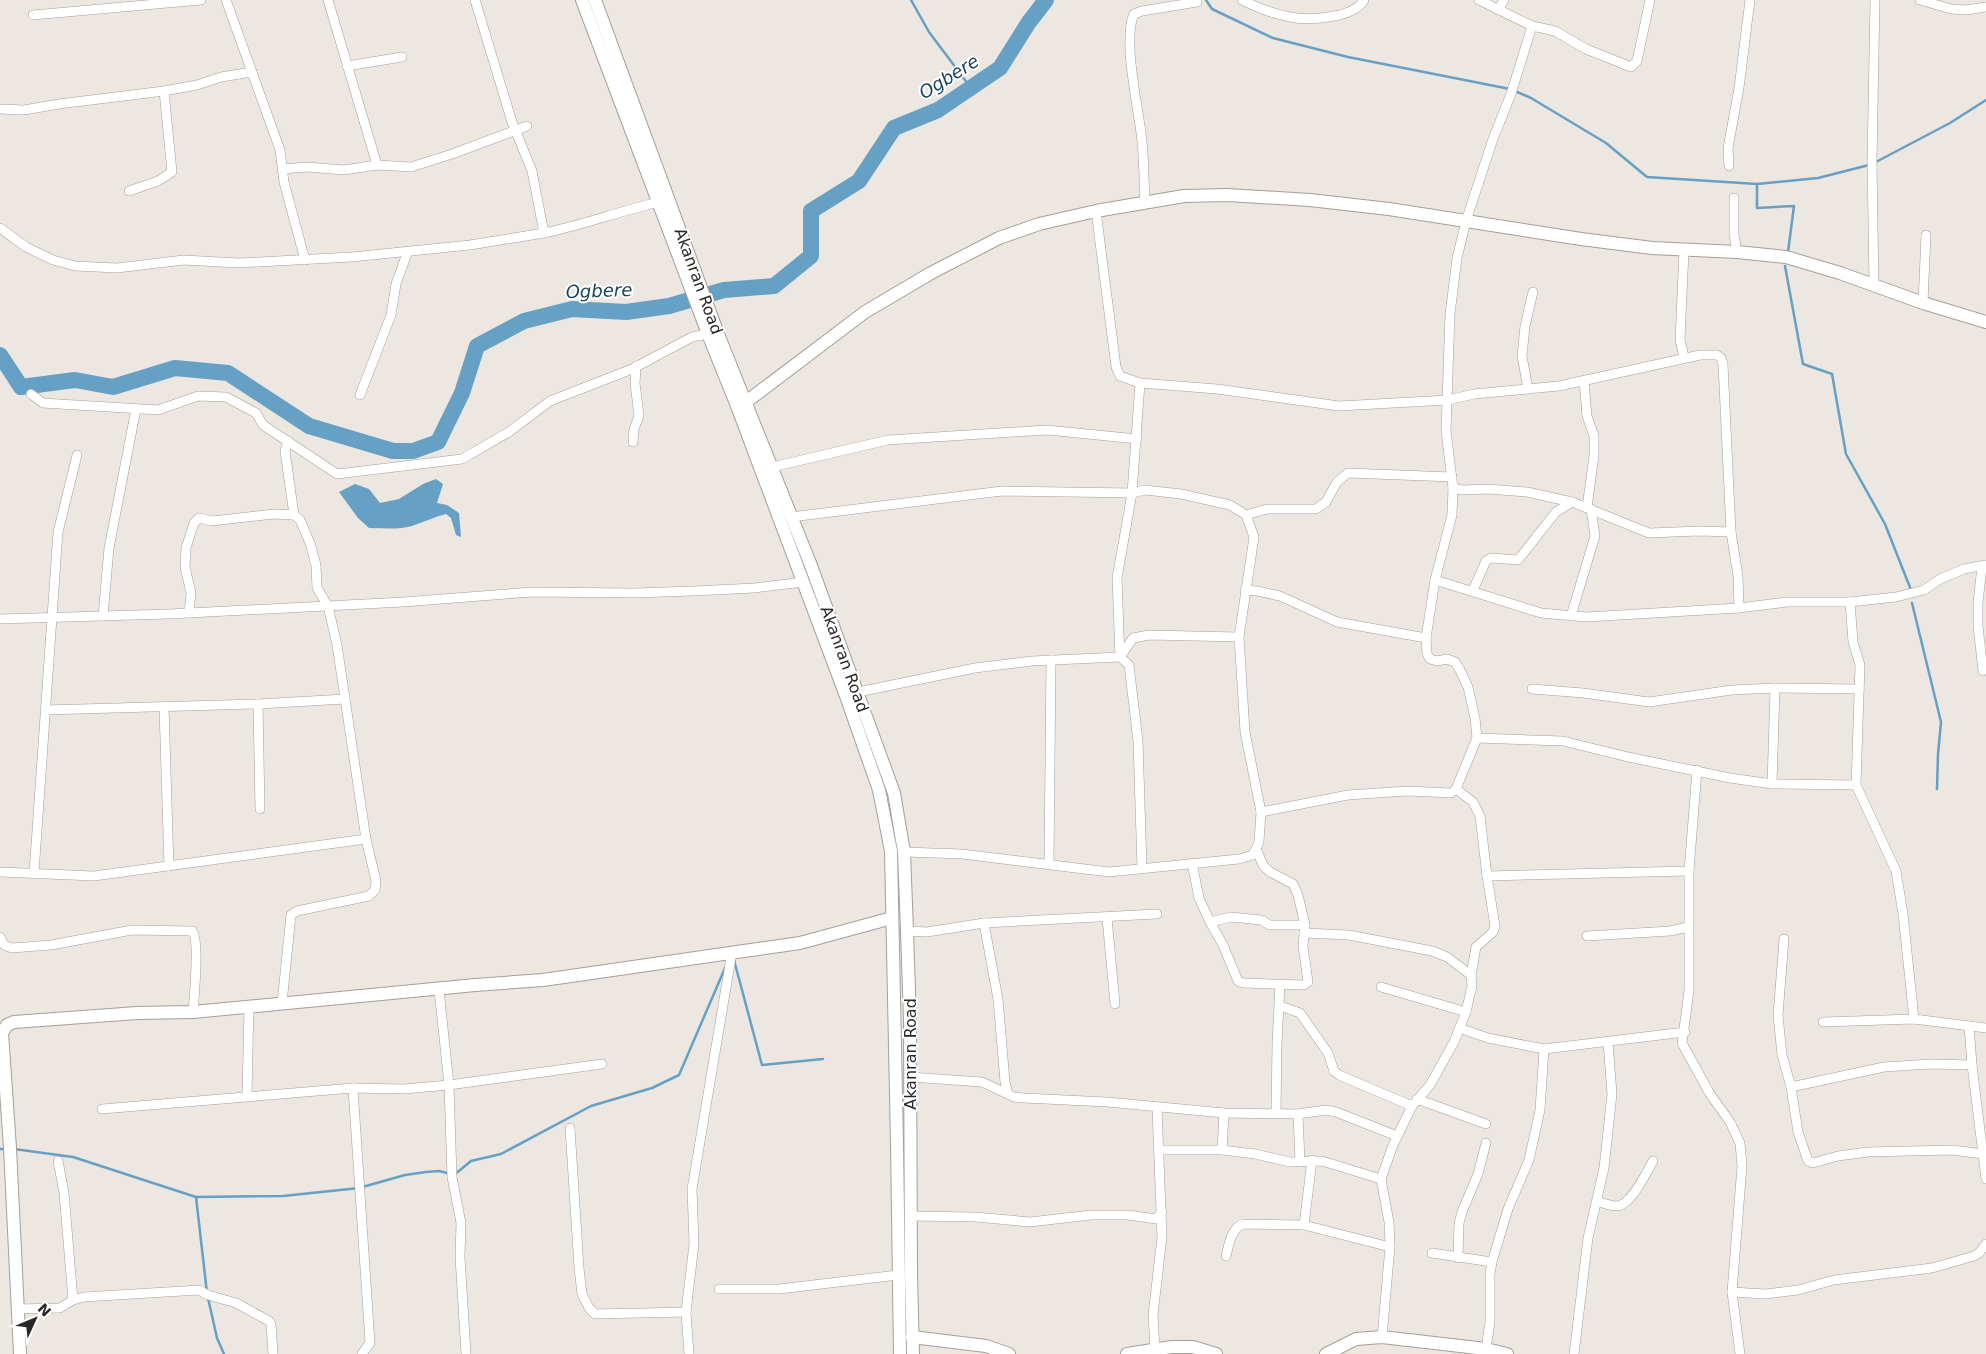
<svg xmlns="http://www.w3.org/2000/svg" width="1986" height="1354" font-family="'DejaVu Sans',sans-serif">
  <rect width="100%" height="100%" fill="#ede7e1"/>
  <path fill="#66a0c5" d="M436,479l7,5 -6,19 10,2 12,8 2,24 -5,-2 -5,-17 -5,-4c-12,3 -22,8 -34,12 -14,4 -29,2 -43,2l-11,-10 -19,-26 16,-8 14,5 11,14 19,-4 24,-15z"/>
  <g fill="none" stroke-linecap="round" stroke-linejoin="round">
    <g stroke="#66a0c5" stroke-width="2.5">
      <path d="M911,0l18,32 42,56"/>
      <path d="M1206,0l6,9 61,29 75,19 162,32"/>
      <path d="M1515,91l16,7 75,45 41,34 110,7 61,-6 51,-13"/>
      <path d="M1874,163l76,-40 36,-23"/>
      <path d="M1757,184v24l37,-2 -6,46"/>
      <path d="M1785,266l18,98 29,10 14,80 39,70 26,66"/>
      <path d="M1912,603l29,119 -3,32 -1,35"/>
      <path d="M734,960l28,105 61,-6"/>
      <path d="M0,1149h6"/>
      <path d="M14,1149l59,8 123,40 87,-1 76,-8 46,-13 21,-3 13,-1 8,2 3,3"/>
      <path d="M454,1175l17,-14 30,-7 90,-48 61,-18 27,-13 46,-107"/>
      <path d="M196,1197l11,96"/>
      <path d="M208,1298l9,40 7,16"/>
    </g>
    <path stroke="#66a0c5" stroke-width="16" d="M0,355l21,32 54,-7 38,7 62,-19 53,5 81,53 84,25h20l25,-9 24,-49 15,-47 47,-25 48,-12 54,3 43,-6 55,-16 50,-4 37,-30v-45l48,-30 35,-53 44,-18 62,-42 29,-46 17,-22"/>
    <defs>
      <g id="street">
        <path d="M226,0l54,150 4,32 21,78"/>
        <path d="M328,0l49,165"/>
        <path d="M475,0l37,122 20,49 12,62c39,-8 76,-22 115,-31"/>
        <path d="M1242,0c16,8 31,14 48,17 19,4 64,1 74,-17"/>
        <path d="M1479,0l53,26 23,5 31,18 45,18 6,-6 13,-61"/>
        <path d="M1920,0l31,9 15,1 20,-3"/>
        <path d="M1498,10l6,-10"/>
        <path d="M33,15l168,-15"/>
        <path d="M347,66l55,-9"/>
        <path d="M0,109l24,1 35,-6 105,-13 33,-6 24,-8 31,-5"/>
        <path d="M1729,166l-1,-18 11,-60 11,-88"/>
        <path d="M282,169l25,-2 37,3 33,-5 34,2 41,-13 75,-28"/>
        <path d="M129,191l29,-10 14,-9 -8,-81"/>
        <path d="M1734,198v36l3,18"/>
        <path d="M1145,203c-1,-21 -1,-42 -3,-62 -3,-31 -20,-101 -8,-127l8,-3 55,-9"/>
        <path d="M1096,211l20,156 4,9 20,7 -8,110 -15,85 3,79 9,8 9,76 4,127"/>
        <path d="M0,228l26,19 27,13 22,6 42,2 67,-8 54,3 114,-6 118,-12 74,-12"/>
        <path d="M1874,286l-2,-125 3,-161"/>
        <path d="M1923,303l3,-68"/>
        <path d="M1684,357l-4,-17 4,-90"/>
        <path d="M1584,380l3,36 7,20v20l-7,51"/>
        <path d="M1140,383l77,6 122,17 109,-6 26,-6 85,-8 141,-31h17l4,3 2,6 8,168 7,44 1,32"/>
        <path d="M1528,389l-6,-33 3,-30 8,-34"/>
        <path d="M31,394l12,9 115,7 40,-14 28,1 30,16 7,12 74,49 125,-15 47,-27 41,-31 82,-32 60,-32 16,-3"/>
        <path d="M360,395l31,-80 5,-31 12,-33"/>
        <path d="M288,441l-3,10 9,64"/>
        <path d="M633,442l1,-13 5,-13 -4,-33 1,-17"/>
        <path d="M772,467l116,-27 159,-10 90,9"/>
        <path d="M1453,488l9,2 26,-1 39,3 45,10 77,31 50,-2 32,1"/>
        <path d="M1246,515l21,-6h49l10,-7 11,-20 11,-9 104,4"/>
        <path d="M791,517l211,-26 130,2 13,-3 36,4 49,11 16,10 8,22 -15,100 6,95 16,80 -2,30 -6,13 -14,4 -130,13 -147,-18 -58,-2"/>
        <path d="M1982,566l-4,37v23l5,45"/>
        <path d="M1435,580l106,33 45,4 153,-9 48,-6h63l46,-5 28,-7 16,-11 24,-10 22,-4"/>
        <path d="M1245,590l12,1 23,5 57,26 89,16"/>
        <path d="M1473,590l13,-29 5,-3 27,2 38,-48 16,-10"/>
        <path d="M1850,602l3,40 7,23 -4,120 40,86 7,43 11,105"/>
        <path d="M189,613l2,-20 -6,-26 1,-19 8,-25 5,-5 13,3 62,-7 20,1 6,5 10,23 6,22 1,23 11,18 9,39 29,194 10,42 -1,9 -6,6 -72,15 -6,4 -9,88"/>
        <path d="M103,616l6,-68 27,-139"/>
        <path d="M1571,616l24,-80 -4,-27"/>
        <path d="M0,619l169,-5 234,-12 129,-10 102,1 60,-2 60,-3 50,-6"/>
        <path d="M1532,689l51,4 66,9 83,-12 43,-2 84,1"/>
        <path d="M858,692l117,-24 57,-7 88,-4 13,-19 16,-3 90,2"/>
        <path d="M258,704l2,105"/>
        <path d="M164,707l5,159"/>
        <path d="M45,710l213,-6 87,-5"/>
        <path d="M1477,738l86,3 65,16 102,21 42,6 84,1"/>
        <path d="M1697,770l-8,101v120l-7,52 28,51 20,28 10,21 2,23 -10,126 8,62"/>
        <path d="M1772,784l3,-96"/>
        <path d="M1261,812l87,-17 59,-4 44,2 5,-4 21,-51 -2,-20 -7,-31 -8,-17 -5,-8 -8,-3 -10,2 -7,-2 -3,-5 -1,-16 9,-58 17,-65 1,-27 -7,-57 4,-117 7,-56 9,-37 27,-82 18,-45 21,-68"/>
        <path d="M1192,863l7,35 11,24 13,23 15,36 5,2 61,2 4,-3 -5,-36 2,-21 -7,-30 -5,-11 -23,-12 -7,-7 -6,-14"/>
        <path d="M1049,864l2,-204"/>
        <path d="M0,872l94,4 272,-37"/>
        <path d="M34,873l24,-341 19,-77"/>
        <path d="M1487,876l202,-5"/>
        <path d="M1107,918l8,86"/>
        <path d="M1210,922l21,-5 30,3 9,5h35"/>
        <path d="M984,923l14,76 7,83 3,12"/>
        <path d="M907,931l20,1 57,-9 173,-9"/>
        <path d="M1304,933l45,2 83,16 15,6 24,18"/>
        <path d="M1587,936l83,-5 18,-4"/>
        <path d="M0,937l4,8 8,3 39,-3 81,-15 60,1c8,8 2,67 1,81"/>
        <path d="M1784,939l-6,76 4,40 9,32 7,45 10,29 5,2 25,-7 30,-4 84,-2 31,4"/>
        <path d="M1381,987l85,25"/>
        <path d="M439,990l10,95 3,92 9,46 -1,34 6,97"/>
        <path d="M1280,1006l20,7 28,40 6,18 5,4 73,31"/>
        <path d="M1823,1022l91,-3 72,9"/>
        <path d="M1969,1026l3,39 14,114"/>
        <path d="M1459,1028l29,10 56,11 141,-17"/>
        <path d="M910,1077l72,5 32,15 10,1 83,4 117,11 74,1 28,-4 10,2 61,24"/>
        <path d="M1791,1087l93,-20 46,-3 42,1"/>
        <path d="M353,1088l17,255 -8,11"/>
        <path d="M247,1096l2,-90"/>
        <path d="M1417,1099l69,25"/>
        <path d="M102,1109l251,-21 51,1 45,-4 153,-21"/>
        <path d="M1276,1113l1,-69 3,-60"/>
        <path d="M1298,1114l2,48"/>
        <path d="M570,1128l9,140 3,26 7,14 6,6 91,-2"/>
        <path d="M1159,1150h63l33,4 35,8 32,-1 59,18"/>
        <path d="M1222,1150l2,-37"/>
        <path d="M58,1161l6,32 9,107"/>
        <path d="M1597,1201c6,2 13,5 19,5 15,0 30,-33 37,-45"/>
        <path d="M911,1216l65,1 54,5 61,-7h37l28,4 6,-7"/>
        <path d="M1304,1225l8,-65"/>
        <path d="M1432,1253l60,9"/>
        <path d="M1226,1256c3,-11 5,-29 18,-32l60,1 86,22"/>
        <path d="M1458,1258l1,-35 3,-11 16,-38 8,-31"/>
        <path d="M719,1289h60l119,-14"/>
        <path d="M1732,1292l33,2 33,-4 36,-10 98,-12 42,-12 5,-3 7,-9"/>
        <path d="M17,1309l43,-1 13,-8 11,-3 115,-7 9,5 28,8 33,18 2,3 2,30"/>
        <path d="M1382,1337l8,-90 -1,-25 -8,-43 12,-34 19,-39 18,-21 24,-43 12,-30 6,-26 -1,-11 5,-28 17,-15 2,-6 -8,-50 -7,-60 -7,-14 -17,-13"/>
        <path d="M1155,1349l-2,-34 9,-78 -5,-129"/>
        <path d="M1486,1349l4,-27v-48l2,-12 16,-53 21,-49 11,-50 4,-61"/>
        <path d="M689,1354l-3,-42 8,-68 -2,-55 40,-237"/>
        <path d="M1574,1354l14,-116 16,-70 8,-74 -4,-52"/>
      </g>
      <g id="secondary">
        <path d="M582,0l126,334 29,72 109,290 33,94 12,61 6,293 3,210"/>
        <path d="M595,0l123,334 92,229 84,230 10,59 3,79 3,90 1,255 2,78"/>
        <path d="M746,402l119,-90 66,-39 68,-35 40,-14 57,-13 88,-15 43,-1 83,5 79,9 192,30 71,9 85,4 49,5 54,16 83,30 63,19"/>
        <path d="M912,1337l74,9 23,8"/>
        <path d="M20,1354l-10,-206 -8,-115 5,-8 7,-3 123,-9 56,-1 282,-27 68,-5 257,-37 92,-25"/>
        <path d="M1127,1354l45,-7h21l23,7"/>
        <path d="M1326,1354l30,-15 26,-2 104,12 21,5"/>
      </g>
    </defs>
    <use href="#street" stroke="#a49f99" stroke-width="10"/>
    <use href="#secondary" stroke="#a49f99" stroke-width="14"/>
    <use href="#street" stroke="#fff" stroke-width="9"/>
    <use href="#secondary" stroke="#fff" stroke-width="12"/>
  </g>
  <g text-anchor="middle" stroke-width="4" stroke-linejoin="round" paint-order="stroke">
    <g font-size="16" fill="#2a2826" stroke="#fff">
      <text transform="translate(699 281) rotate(70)" y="6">Akanran Road</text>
      <text transform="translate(845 659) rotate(70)" y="6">Akanran Road</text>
      <text transform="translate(910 1054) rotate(-90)" y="6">Akanran Road</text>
    </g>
    <g font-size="18" font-style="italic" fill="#184660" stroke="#fff">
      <text transform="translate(949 77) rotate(-32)" y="6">Ogbere</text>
      <text transform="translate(599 291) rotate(-2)" y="6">Ogbere</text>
    </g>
  </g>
  <g transform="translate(35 1319) rotate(46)" stroke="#ffffff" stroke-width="4" paint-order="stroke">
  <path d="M0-4L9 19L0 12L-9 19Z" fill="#2a2826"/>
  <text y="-8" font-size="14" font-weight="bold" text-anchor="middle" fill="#2a2826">N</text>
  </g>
</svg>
